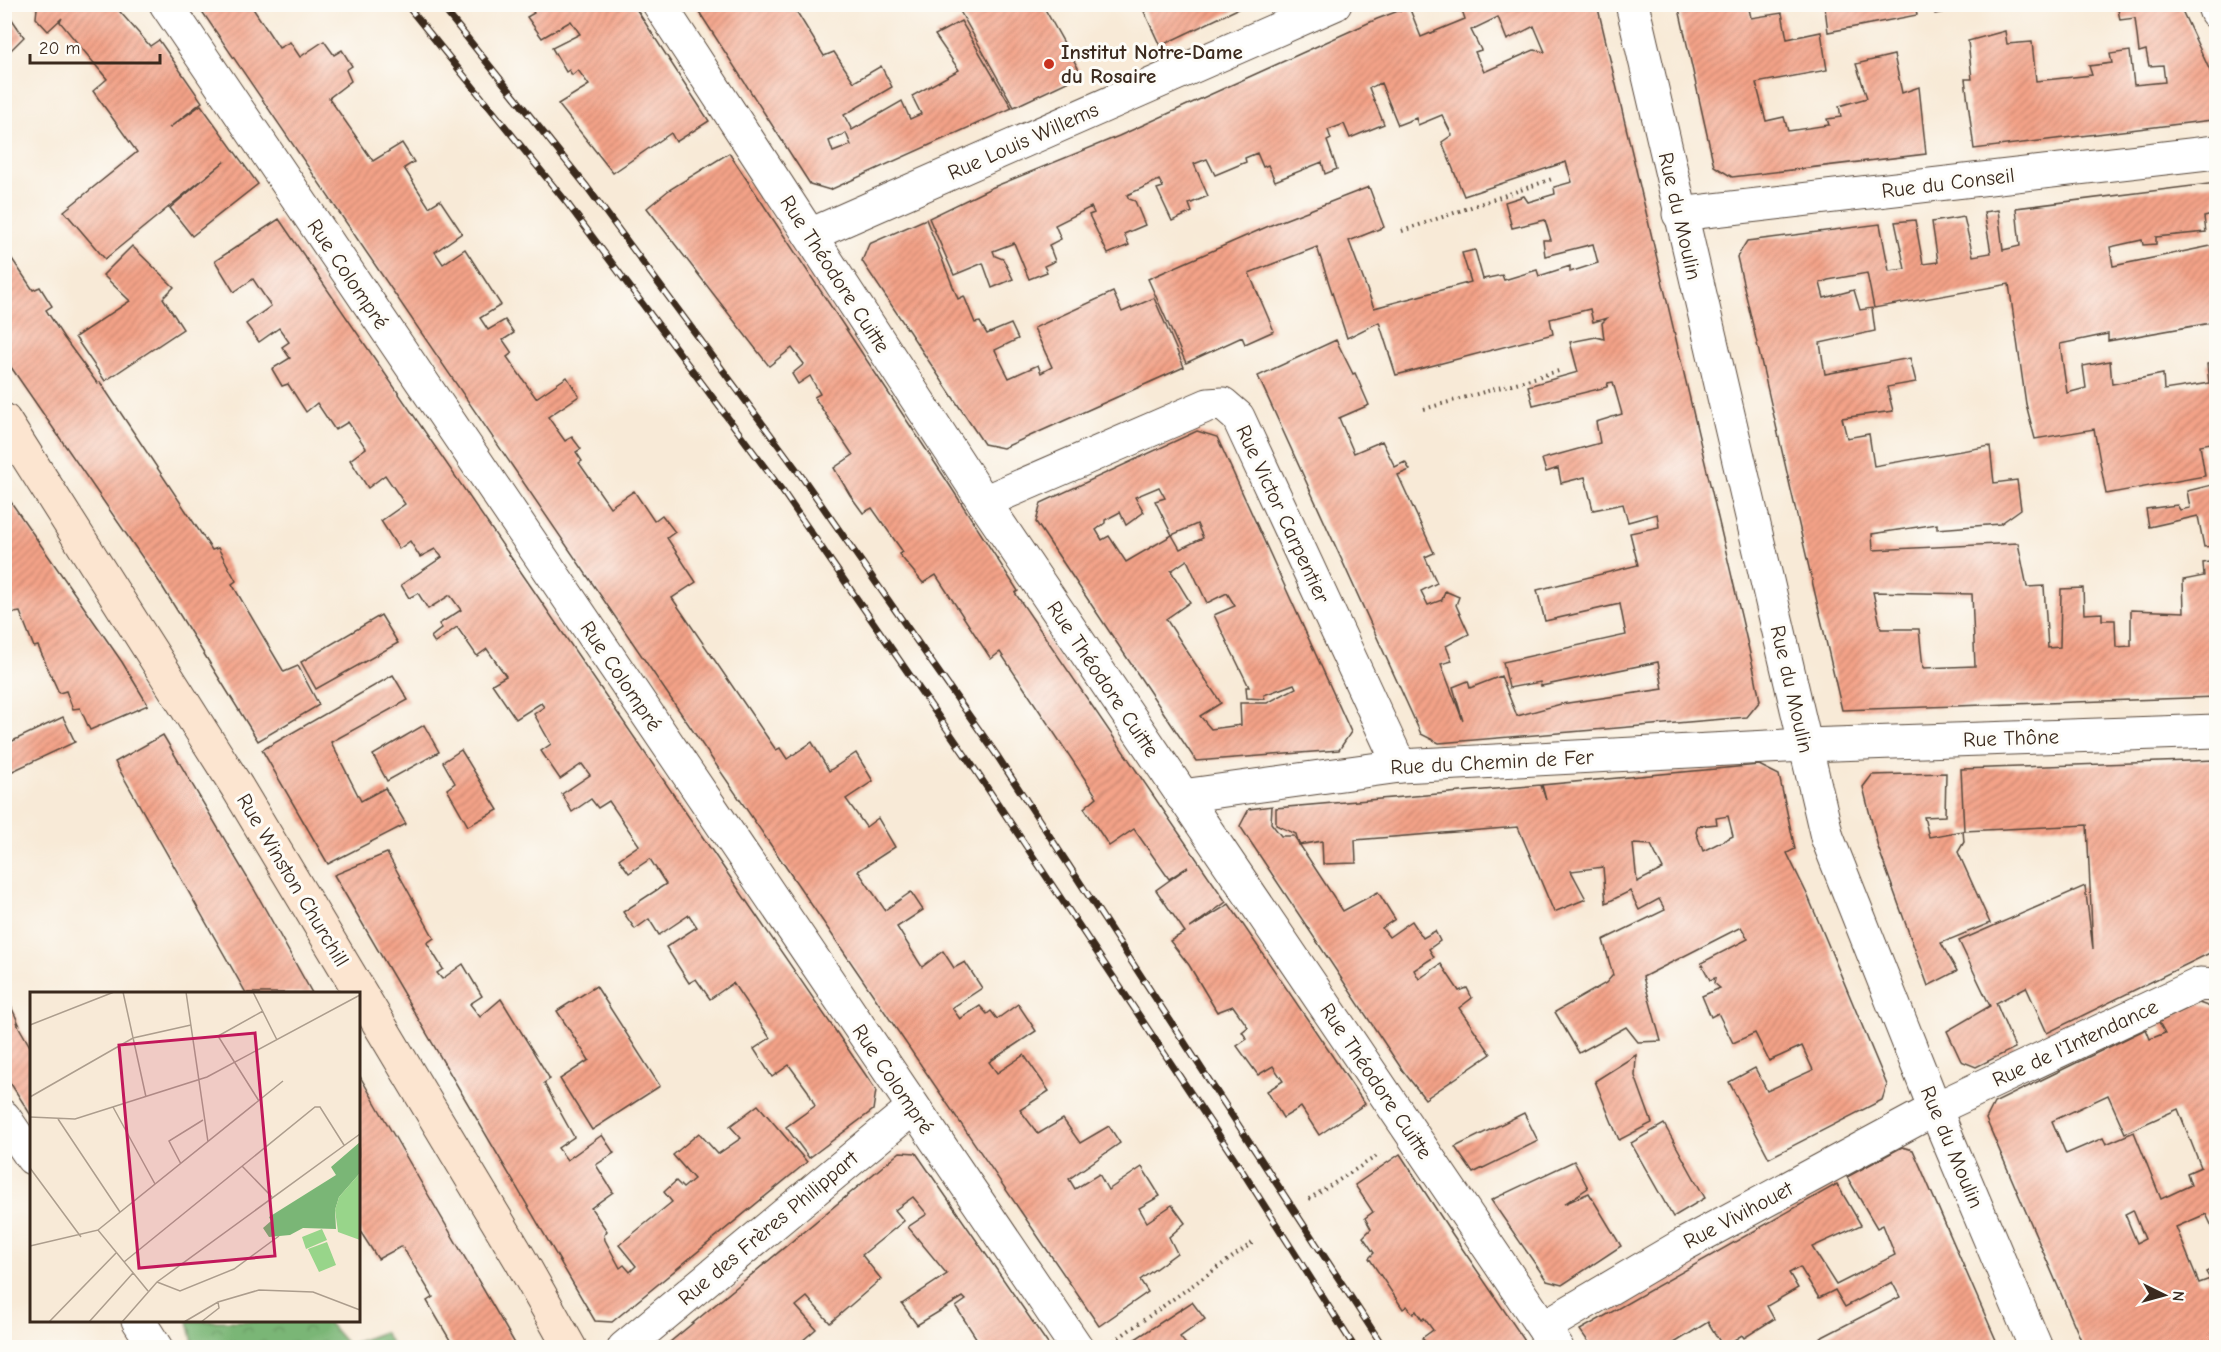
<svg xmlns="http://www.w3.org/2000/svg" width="2221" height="1352" font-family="'Comic Neue',sans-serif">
  <defs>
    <pattern id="forest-crowns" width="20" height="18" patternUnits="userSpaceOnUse" patternTransform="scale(1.5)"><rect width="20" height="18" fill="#7ab676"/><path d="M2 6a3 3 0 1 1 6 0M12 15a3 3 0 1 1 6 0" fill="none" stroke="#659460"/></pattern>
    <pattern id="building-hatch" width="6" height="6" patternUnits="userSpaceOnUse" patternTransform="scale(1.5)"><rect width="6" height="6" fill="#f4a388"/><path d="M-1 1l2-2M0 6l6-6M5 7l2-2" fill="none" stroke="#c7856f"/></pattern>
  </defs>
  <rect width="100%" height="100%" fill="#fdfcf7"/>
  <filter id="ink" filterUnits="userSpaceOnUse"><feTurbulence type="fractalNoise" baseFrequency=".0167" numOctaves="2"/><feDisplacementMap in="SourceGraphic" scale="12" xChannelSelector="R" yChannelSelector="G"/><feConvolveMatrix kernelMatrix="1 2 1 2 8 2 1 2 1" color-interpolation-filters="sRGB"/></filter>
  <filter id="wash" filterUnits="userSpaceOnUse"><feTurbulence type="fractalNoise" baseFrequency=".008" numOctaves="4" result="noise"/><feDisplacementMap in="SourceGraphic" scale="24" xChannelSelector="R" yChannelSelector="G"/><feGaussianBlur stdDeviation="1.35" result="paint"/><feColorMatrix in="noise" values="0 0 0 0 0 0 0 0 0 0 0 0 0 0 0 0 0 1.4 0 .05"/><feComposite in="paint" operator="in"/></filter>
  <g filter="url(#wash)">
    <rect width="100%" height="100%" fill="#f8ead7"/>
    <path fill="url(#forest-crowns)" stroke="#5a704a" stroke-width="1.5" d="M188,1321h139l21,24 36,-13 10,15h-200z"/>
    <g id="blocks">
      <g fill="url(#building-hatch)" fill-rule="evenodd">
        <path d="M197,4h53l29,44 11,-6 10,15 24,-16 10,14 8,-5 10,16 -6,4 5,11 -22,17 44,63 29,-18 12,19 -10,6 25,39 11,-7 22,33 -27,19 8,12 22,-15 36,56 -21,13 8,12 17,-10 9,13 -11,7 9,13 -5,4 29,41 31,-21 12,19 -31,21 17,24 7,-4 9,12 -5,3 6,9 -3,2 31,44 24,-16 20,30 8,-6 13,17 -8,6 29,44 -24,16 104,152 4,-2 7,11 25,-17 17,29 27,-18 17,28 -27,18 20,28 12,-9 17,29 -37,24 27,39 26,-18 12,18 -26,17 25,40 21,-16 11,17 11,-6 17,26 -30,20 8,11 20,-13 7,8 4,-3 6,8 21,-15 18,27 -47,31 8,11 27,-18 25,36 -29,19 18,24 25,-15 17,24 29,-17 11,17 -51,36 6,10 24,-15 9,16 34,-23 18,29 -21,12 8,14 25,-17 13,18 -16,14 8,16 -37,27 8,12 -49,34z"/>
        <path d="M528,4h105l76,117 -33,21 -5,-9 -58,40 -55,-69 31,-19 -11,-15 -6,5 -3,-5 -3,2 -14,-24 28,-14 -9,-13 -29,17 -15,-21 7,-4z"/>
        <path d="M694,4h98l32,52 10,-4 20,30 27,-16 11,21 -48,28 8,15 50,-29 8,18 11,-5 -9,-18 47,-26 -24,-35 26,-14 51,87 -182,82 -20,-6zM846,133l5,12 -18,7 -4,-11z"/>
        <path d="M956,4h86l40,71 -68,32z"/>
        <path d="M1147,4h101l-88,42 -18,-39z"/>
        <path d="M1460,4h137l158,671 5,26 -13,16 -308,26 -18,-9 -163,-358 78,-36 17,34 2,-1 14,32 -30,13 15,35 28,-12 13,26 10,-5 5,8 -12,5 36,78 -9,4 12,26 -16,8 7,14 14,-5 3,-9 14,6 -3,8 13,29 -23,12 6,15 -11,3 22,57 -10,-34 15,-6 2,7 31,-12 16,40 44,-12 102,-15 -5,-27 -117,24 -1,-4 -31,6 -6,-26 123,-27 -6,-31 -75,17 -8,-31 101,-25 -8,-32 29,-6 -2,-13 -29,8 -5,-18 -30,6 -8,-33 -24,6 -3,-15 -12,4 -4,-13 58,-16 -4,-21 26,-8 -9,-32 -5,1 -1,4 -74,18 -5,-19 50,-14 -8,-30 26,-5 8,2 -2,-16 5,-5 -14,4 -3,-13 -40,10 3,15 -157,41 -17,-53 -32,16 -30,-91 -68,26 25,58 -29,13 -3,-7 -56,26 -38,-84 123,-54 98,-38 15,40 -35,14 25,67 97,-26 -9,-29 13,-3 8,29 19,-4 2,5 33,-10 2,6 31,-10v6l28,-9 -5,-19 -48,12 -2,-16h8l-6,-20 -33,8 -7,-26 19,-6 4,6 27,-8 -1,-7 18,-5 -6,-20 -102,34 -22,-54 10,-7 -10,-20 -24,10 -2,-7 -18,7 -17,-42 -12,5 15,36 -34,14 -6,-14 -16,6 3,9 -4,2 10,28 -12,5 -3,-12 -47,19 -7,-16 -5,2 -6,-14 -12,5 1,4 -31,13 -8,-16 -13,5 14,32 -19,8 3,8 -20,9 -15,-32 6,-2 -4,-7 -32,15 2,4 6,2 10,24 -21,9 5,11 -21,9 -19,-39 5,-2 -3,-6 -36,18 6,14 -12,6 6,16 -11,5 3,6 -18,7 -15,-36 -21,8 2,5 8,3 10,20 -21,9 -9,-25 -29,12 -25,-57 62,-30 128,-52 258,-117 32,-12 12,30 44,-18zM1498,17l9,23 27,-14 11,26 -11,-2 -50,22 -9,-20 6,-2 -10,-20z"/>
        <path d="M1678,4h70l3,14 31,-5 5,26 34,-7 6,38 -71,13 10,38 18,-4 4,14 41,-6 -2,-6 14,-2 -2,-11 28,-8 -11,-34 38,-9 8,38 17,-6 7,67 -194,23 -18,-11z"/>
        <path d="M1930,4h50v2l-45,8z"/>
        <path d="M2117,4h62l37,80v28l-4,8 -238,29 -9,-70h7l-4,-38 37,-10 2,13 25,-2 4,39 56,-6 -3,-9 23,-3 -2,-9 20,-3 4,34 31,-3 -2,-17 -14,1 -3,-16 -7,2 -4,-34 -15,2z"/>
        <path d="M35,5h79l36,41 9,-6 43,62 -33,26 32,-23 57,79 -66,52 -22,-28 55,-47 -120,98 -41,-48 73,-59 -44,-61 14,-12 -47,-57 2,-4 -14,13 -12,-13 1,-10z"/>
        <path d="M1833,5h82l2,10 -89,17 -3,-24z"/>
        <path d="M5,9l19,28 -19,19z"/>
        <path d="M729,153l216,325 73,113 -3,2 211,309 -36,26 39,-24 136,200 -46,31 -18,-28 -18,11 -16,-27 16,-10 -10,-15 -15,9 -21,-29 10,-7 -5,-7 6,-5 -15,-21 -16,6 -28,-47 -19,-24 15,-9 -29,-42 32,-23 -19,12 -35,-50 -25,17 -25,-38 13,-11 -97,-145 -9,7 -55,-84 -13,8 -24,-29 4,-2 -31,-44 -9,5 -13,-18 -16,-27 19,-13 -39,-58 6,-3 -10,-18 -12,8 -6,-10 12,-10 -12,-16 -23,18 -122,-158 22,-18z"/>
        <path d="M2216,183v31l-12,3 2,15 -50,5v7l-13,1 -1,-5 -32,7 3,19 103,-21v77l-108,19v-7l-48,10 7,49 19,-5 -3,-22 27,-5 2,23 51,-10 1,16 45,-7 -2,-19 9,-2v80l-16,3 5,31 -99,18 -12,-65 -59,10 -9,-35 -17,-120 -135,24 -7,-35 -39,7 -8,3 4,15 30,-8 6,20 12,-2 3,23 -55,12 5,31 85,-16 6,24 -29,5 6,24 -51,7 5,20 22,-4 5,32 116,-20 4,37 23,-3 4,29 -21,15 -63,5v-5l-65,10 1,16 145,-7 9,44 17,-1 4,62 12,-1 1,-58 22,-1 1,26 18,-1v7h13l1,27 15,-1v-36l53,2 -1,-32 21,-4 -1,-13 13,-2v136l-374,13 -105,-453 10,-16 133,-17 9,47 16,-2 -10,-47 20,-2 8,44 15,-2 -6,-40 32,-5 9,39 18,-3 -7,-41 14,-2 5,40 17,-4 -4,-38zM1873,592l99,2 3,72 -52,2 -4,-39h-38z"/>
        <path d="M279,219l597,871 -3,20 -64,48 -23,-31 29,-21 -7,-15 -19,-26 -17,12 -18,-28 16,-11 -37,-55 -23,16 -14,-20 -7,4 -23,-36 31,-20 -8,-12 -30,20 -10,-16 -14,10 -12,-17 43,-28 -16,-25 -21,14 -10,-14 20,-14 -30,-44 -11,7 -7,-9 -19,13 -10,-18 28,-19 -8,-11 -22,15 -19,-28 10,-7 -17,-30 10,-7 -3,-4 -25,16 -24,-35 14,-8 -19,-27 -10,7 -20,-29 -22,16 -4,-6 11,-9 -3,-4 22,-14 -11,-15 -22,14 -10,-16 -9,5 -8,-13 41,-28 -7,-8 -15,8 -10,-16 -11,8 -18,-28 24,-17 -20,-29 -17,13 -18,-28 16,-12 -18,-26 -13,8 -18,-27 -11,9 -18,-28 -6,2 -10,-17 18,-11 -8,-11 7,-5 -10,-14 -20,14 -13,-18 25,-18 -18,-27 -19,13 -19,-31z"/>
        <path d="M926,219l32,80 6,-3 11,27 5,-1 7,12 24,-10 7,15 -23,11 14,28 29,-13 3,8 11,-6 -18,-39 79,-36 9,20 32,-14 30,69 -181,81 -19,-4 -122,-183 7,-17z"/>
        <path d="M4,242l6,8 -2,3 25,37 7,-3 12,19 -6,4 18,28 33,45 3,-1 112,168 6,-2 18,33 -4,3 52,88 14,-6 21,39 -61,36 -98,-158 -156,-226z"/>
        <path d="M132,246l42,41 -11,11 20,31 -78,52 -30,-44 55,-36 -27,-26z"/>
        <path d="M1197,431l20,6 134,295 -12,18 -143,11 -160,-239 5,-19zM1159,487l6,11 -10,3 17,34 25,-11 6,14 -23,11 -8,-14 -46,27 -17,-26 -7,4 -6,-10 9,-7v-3l15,-8 6,13 18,-13 -9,-15zM1187,560l20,43 20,-10 8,13 -21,9 35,72h-3l1,11 18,1 -1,-4 30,-11 2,4 -29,15h-27l1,22 -30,4 -11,-13 21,-13 -55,-84 24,-17 -19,-31z"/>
        <path d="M2216,484v71l-3,-9 -9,1 -6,-31 -49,11 -3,-18 31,-4 3,5 10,-2 -3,-17z"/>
        <path d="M4,492l118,170 26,43 -58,25 -10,-22 -7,1 -7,-18 -7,2 -21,-47 -4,1 -14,-35 -6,1 -10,-14z"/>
        <path d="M381,615l17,28 -82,46 -15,-27z"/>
        <path d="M393,675l15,25 -77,42 30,59 24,-13 21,36 -78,40 -66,-114z"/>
        <path d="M63,717l12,25 -71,33v-30z"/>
        <path d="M424,725l15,27 -52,29 -14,-26z"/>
        <path d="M163,735l91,154 58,104h-66l-131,-231z"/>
        <path d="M461,750l37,60 -30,16 -21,-37 8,-6 -12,-21z"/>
        <path d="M2216,760v190l-169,83 -21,-46 -30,16 19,45 -39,19 -15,-6 -14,-30 43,-25 -31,-65 126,-55 8,63 -6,-124 -123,6 -3,-62z"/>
        <path d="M1759,765l20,10 16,74 -8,4 20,41 80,191 -5,15 -113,58 -40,-76 26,-14 12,23 46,-21 -11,-24 -33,15 -14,-28 -22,10 -15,-30 -7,4 -9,-21 18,-8 -6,-5 1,-5 -5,2 -9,-17 47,-24 -7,-12 -98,50 18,64 -23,1 -12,-15 -47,26 -24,-41 51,-29 7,-8 -10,-35 62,-30 -6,-11 -20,11 -9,-19 -24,12 -3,-36 -32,4 15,28 -32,13 -36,-85 -163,13 1,23 -33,1 -1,-23 -23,4 -3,-11 -20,-9v-17l265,-23 5,15 -4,-15zM1728,816l5,20 -30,15 -7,-19 2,-6 19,-2 -1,-6zM1633,844l18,1 12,24 -26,13z"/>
        <path d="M1946,773l-1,43 -21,1 5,20 34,-6 1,11 -6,10 32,71 -49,20 16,28 -29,15 -50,-139 -15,-60 9,-12z"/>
        <path d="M1272,806l-1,17 10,13h13l49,75 35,-19 17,27 -13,9 7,9 23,-16 11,17 12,-7 5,10 -11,8 5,8 -20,13 5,9 22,-15 18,27 8,-3 5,10 -13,10 32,46 -66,45 -22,-28 -163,-245 9,-17z"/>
        <path d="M387,853l47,85 -7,5 16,26 -6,4 5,6 21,-15 19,32 -12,8 10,13 21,-18 49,80 -6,4 30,54 -16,11 9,12 35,-25 12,18 -18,12 17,27 -22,16 16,23 -3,4 1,5 15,28 4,-3 6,7 6,-6 -17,-21 53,-43 -8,-10 12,-11 7,7 11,-9 -21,-24 26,-22 19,21 23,-16 -11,-12 28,-21 49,57 -195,160 -17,-1 -261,-446z"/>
        <path d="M596,986l64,100 -68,44 -32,-51 29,-19 -32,-49z"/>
        <path d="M4,991l15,33 -3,-2 16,28v67l-28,-44z"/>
        <path d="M2199,1003l17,6v226l-10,-21 -30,13 23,56 11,-4 -4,-7 10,-5v80h-132l-98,-228 8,-16 152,-74 4,10 15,-6 -6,-11zM2108,1095l17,38 53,-24 23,58 -14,6 4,12 -30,14 -27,-67 -28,12 -3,-6 -37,16 -14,-33zM2133,1210l12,29 -8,4 -12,-29z"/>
        <path d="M1636,1055l-1,21 17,47 -33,17 -24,-59z"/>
        <path d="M358,1073l61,106 98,168h-63l-27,-46 6,-4 -31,-51 -24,13 -20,-31z"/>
        <path d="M1524,1113l14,28 -65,32 -18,-26z"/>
        <path d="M1664,1124l41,74 -32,19 -42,-74z"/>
        <path d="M1902,1147l11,3 86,197h-196l97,-50 -8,-15 -47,25 -10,-17 -16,8 -19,-31 -11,6 9,15 -31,18 7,13 -30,19 -2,-3 -19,12 -15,-25 -37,23 2,2h-81l-12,-17 257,-146 24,41 -49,22 24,38 59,-30 -12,-30 -6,3 -30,-51z"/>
        <path d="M900,1152l16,1 134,194h-68l-26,-40 10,-7 -3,-3 -46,28 -15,-21 45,-30 -39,-47 19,-13 -14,-17 -18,13 9,11 -42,34 19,24 -51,44 -23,-26 -11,9 20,23 -21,18h-131z"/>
        <path d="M1400,1154l53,81 76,112h-99l-8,-9 11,-8 -9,-12 -2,2 -6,-9 -3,3 -6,-8 -4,3 -34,-51 5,-5 -11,-16 8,-8 -6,-11 8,-6 -18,-27z"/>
        <path d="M1574,1161l14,27 -24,16 25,-11 32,53 -59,39 -15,-4 -56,-81z"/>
        <path d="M1192,1302l13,17 -25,18 8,10h-65z"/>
      </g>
    </g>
  </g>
  <g filter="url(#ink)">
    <use href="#blocks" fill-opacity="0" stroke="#57473a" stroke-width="1.5"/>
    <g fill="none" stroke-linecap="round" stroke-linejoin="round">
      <defs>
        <g id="minor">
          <path d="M166,4l911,1344"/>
          <path d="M659,4l325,498 573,846"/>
          <path d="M1632,4l195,833 108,272 101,239"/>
          <path d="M2213,4l3,8"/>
          <path d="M1679,214l537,-62"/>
          <path d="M810,235l525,-231"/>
          <path d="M984,502l224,-97 15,-1 15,13 162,349"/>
          <path d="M1182,796l218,-30 405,-21 411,-14"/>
          <path d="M4,1117l28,41"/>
          <path d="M138,1320l18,28"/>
          <path d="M1544,1327l139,-82 252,-136 265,-125 16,1"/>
          <path d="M624,1348l289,-240"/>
        </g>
        <path id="secondary" d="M4,420l233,367 283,472 50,89"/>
      </defs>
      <use href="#minor" stroke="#57473a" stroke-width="35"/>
      <use href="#secondary" stroke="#57473a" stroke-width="35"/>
      <g stroke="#57473a" stroke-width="4" stroke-dasharray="1.5 4.5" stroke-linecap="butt">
        <path d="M1402,231l153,-53"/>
        <path d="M1424,409l138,-39"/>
        <path d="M1309,1199l71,-45"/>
        <path d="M1114,1341l141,-100"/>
        <path d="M4,1346l15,2"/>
      </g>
      <use href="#minor" stroke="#fff" stroke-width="33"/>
      <use href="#secondary" stroke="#fce5d0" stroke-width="33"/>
      <defs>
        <g id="rail">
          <path d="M406,4l161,199 214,286 193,279 260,390 121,190"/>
          <path d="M440,4l147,183 215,290 194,277 388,594"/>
        </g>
      </defs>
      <use href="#rail" stroke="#3b2a1e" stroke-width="7"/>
      <use href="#rail" stroke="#fdfcf7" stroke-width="4.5" stroke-dasharray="14" stroke-linecap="butt"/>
    </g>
  </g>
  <circle fill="#c8321e" stroke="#fdfcf7" stroke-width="2" cx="1049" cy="64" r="6"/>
  <g text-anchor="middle" stroke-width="6" stroke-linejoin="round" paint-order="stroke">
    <g font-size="21" font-weight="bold" fill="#3b2a1e" stroke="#fdfcf7" text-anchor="start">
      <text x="1061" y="59">Institut Notre-Dame<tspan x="1061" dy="24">du Rosaire</tspan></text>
    </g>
    <g font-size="21" fill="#3b2a1e" stroke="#fdfcf7">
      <text transform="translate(1023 141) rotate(-24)" y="7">Rue Louis Willems</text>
      <text transform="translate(1948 183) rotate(-7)" y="7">Rue du Conseil</text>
      <text transform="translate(1680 216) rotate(77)" y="7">Rue du Moulin</text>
      <text transform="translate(348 274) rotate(56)" y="7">Rue Colompré</text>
      <text transform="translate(835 274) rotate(57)" y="7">Rue Théodore Cuitte</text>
      <text transform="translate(1283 514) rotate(65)" y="7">Rue Victor Carpentier</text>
      <text transform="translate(621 676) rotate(56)" y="7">Rue Colompré</text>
      <text transform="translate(1103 679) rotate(56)" y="7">Rue Théodore Cuitte</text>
      <text transform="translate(1792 689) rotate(77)" y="7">Rue du Moulin</text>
      <text transform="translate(2011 738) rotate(-2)" y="7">Rue Thône</text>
      <text transform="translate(1492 762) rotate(-3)" y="7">Rue du Chemin de Fer</text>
      <text transform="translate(293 880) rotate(59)" y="7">Rue Winston Churchill</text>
      <text transform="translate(2075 1043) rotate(-25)" y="7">Rue de l'Intendance</text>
      <text transform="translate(893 1079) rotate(56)" y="7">Rue Colompré</text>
      <text transform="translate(1376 1081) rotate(56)" y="7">Rue Théodore Cuitte</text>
      <text transform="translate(1952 1147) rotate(67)" y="7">Rue du Moulin</text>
      <text transform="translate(1738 1215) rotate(-28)" y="7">Rue Vivihouet</text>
      <text transform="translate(768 1228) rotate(-40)" y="7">Rue des Frères Philippart</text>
    </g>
  </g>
  <g transform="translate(30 992)">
    <rect width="330" height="330" fill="#f8ead7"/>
    <path d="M330,150v31l-21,24 -4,13 1,19 -33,-1 -13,7 -21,2 -6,-9 8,-7 -2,-4 67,-42 -5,-8z" fill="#7ab676"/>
    <path d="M330,181v67l-22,-8 -3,-22 4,-13zM292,237l5,11 -21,9 -4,-12zM297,250l9,23 -17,7 -11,-23z" fill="#98d58a"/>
    <path fill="none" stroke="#ac9d8d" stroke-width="1.5" d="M93,0l23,105M156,0l22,150M223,0l24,48M0,33l84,-33M0,105l103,-59 58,-13M229,109l-41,-65 45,-25M83,115l42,77M0,125l45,2 132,-42 153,-82M28,127l62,93M151,172l-12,-23 34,-21M212,174l30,31M0,176l51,69M68,238l185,-149M0,254l68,-16 50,61M94,270l191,-155h5l24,38M127,290l23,9 54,-22 45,-33M19,330l68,-70M59,330l44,-49M92,330l35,-40 203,-148M154,330l34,-20 41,-12 54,2 47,18M171,330l18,-14 -1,-6"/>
    <path fill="#c2185b" fill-opacity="0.15" stroke="#c2185b" stroke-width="3" d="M225,41l20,223 -136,12 -20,-223z"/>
    <rect width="330" height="330" fill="none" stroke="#3b2a1e" stroke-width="3"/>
  </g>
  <rect width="2221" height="1352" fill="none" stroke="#fdfcf7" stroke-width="24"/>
  <g transform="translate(2164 1295) rotate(95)" stroke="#fdfcf7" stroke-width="4.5" paint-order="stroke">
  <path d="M0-4.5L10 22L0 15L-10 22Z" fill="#3b2a1e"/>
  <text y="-9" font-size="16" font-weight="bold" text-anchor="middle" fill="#3b2a1e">N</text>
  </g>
  <path d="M30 54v9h130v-9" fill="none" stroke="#3b2a1e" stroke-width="3"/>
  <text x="39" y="54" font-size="18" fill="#3b2a1e" stroke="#fdfcf7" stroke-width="4.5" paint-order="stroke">20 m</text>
</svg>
